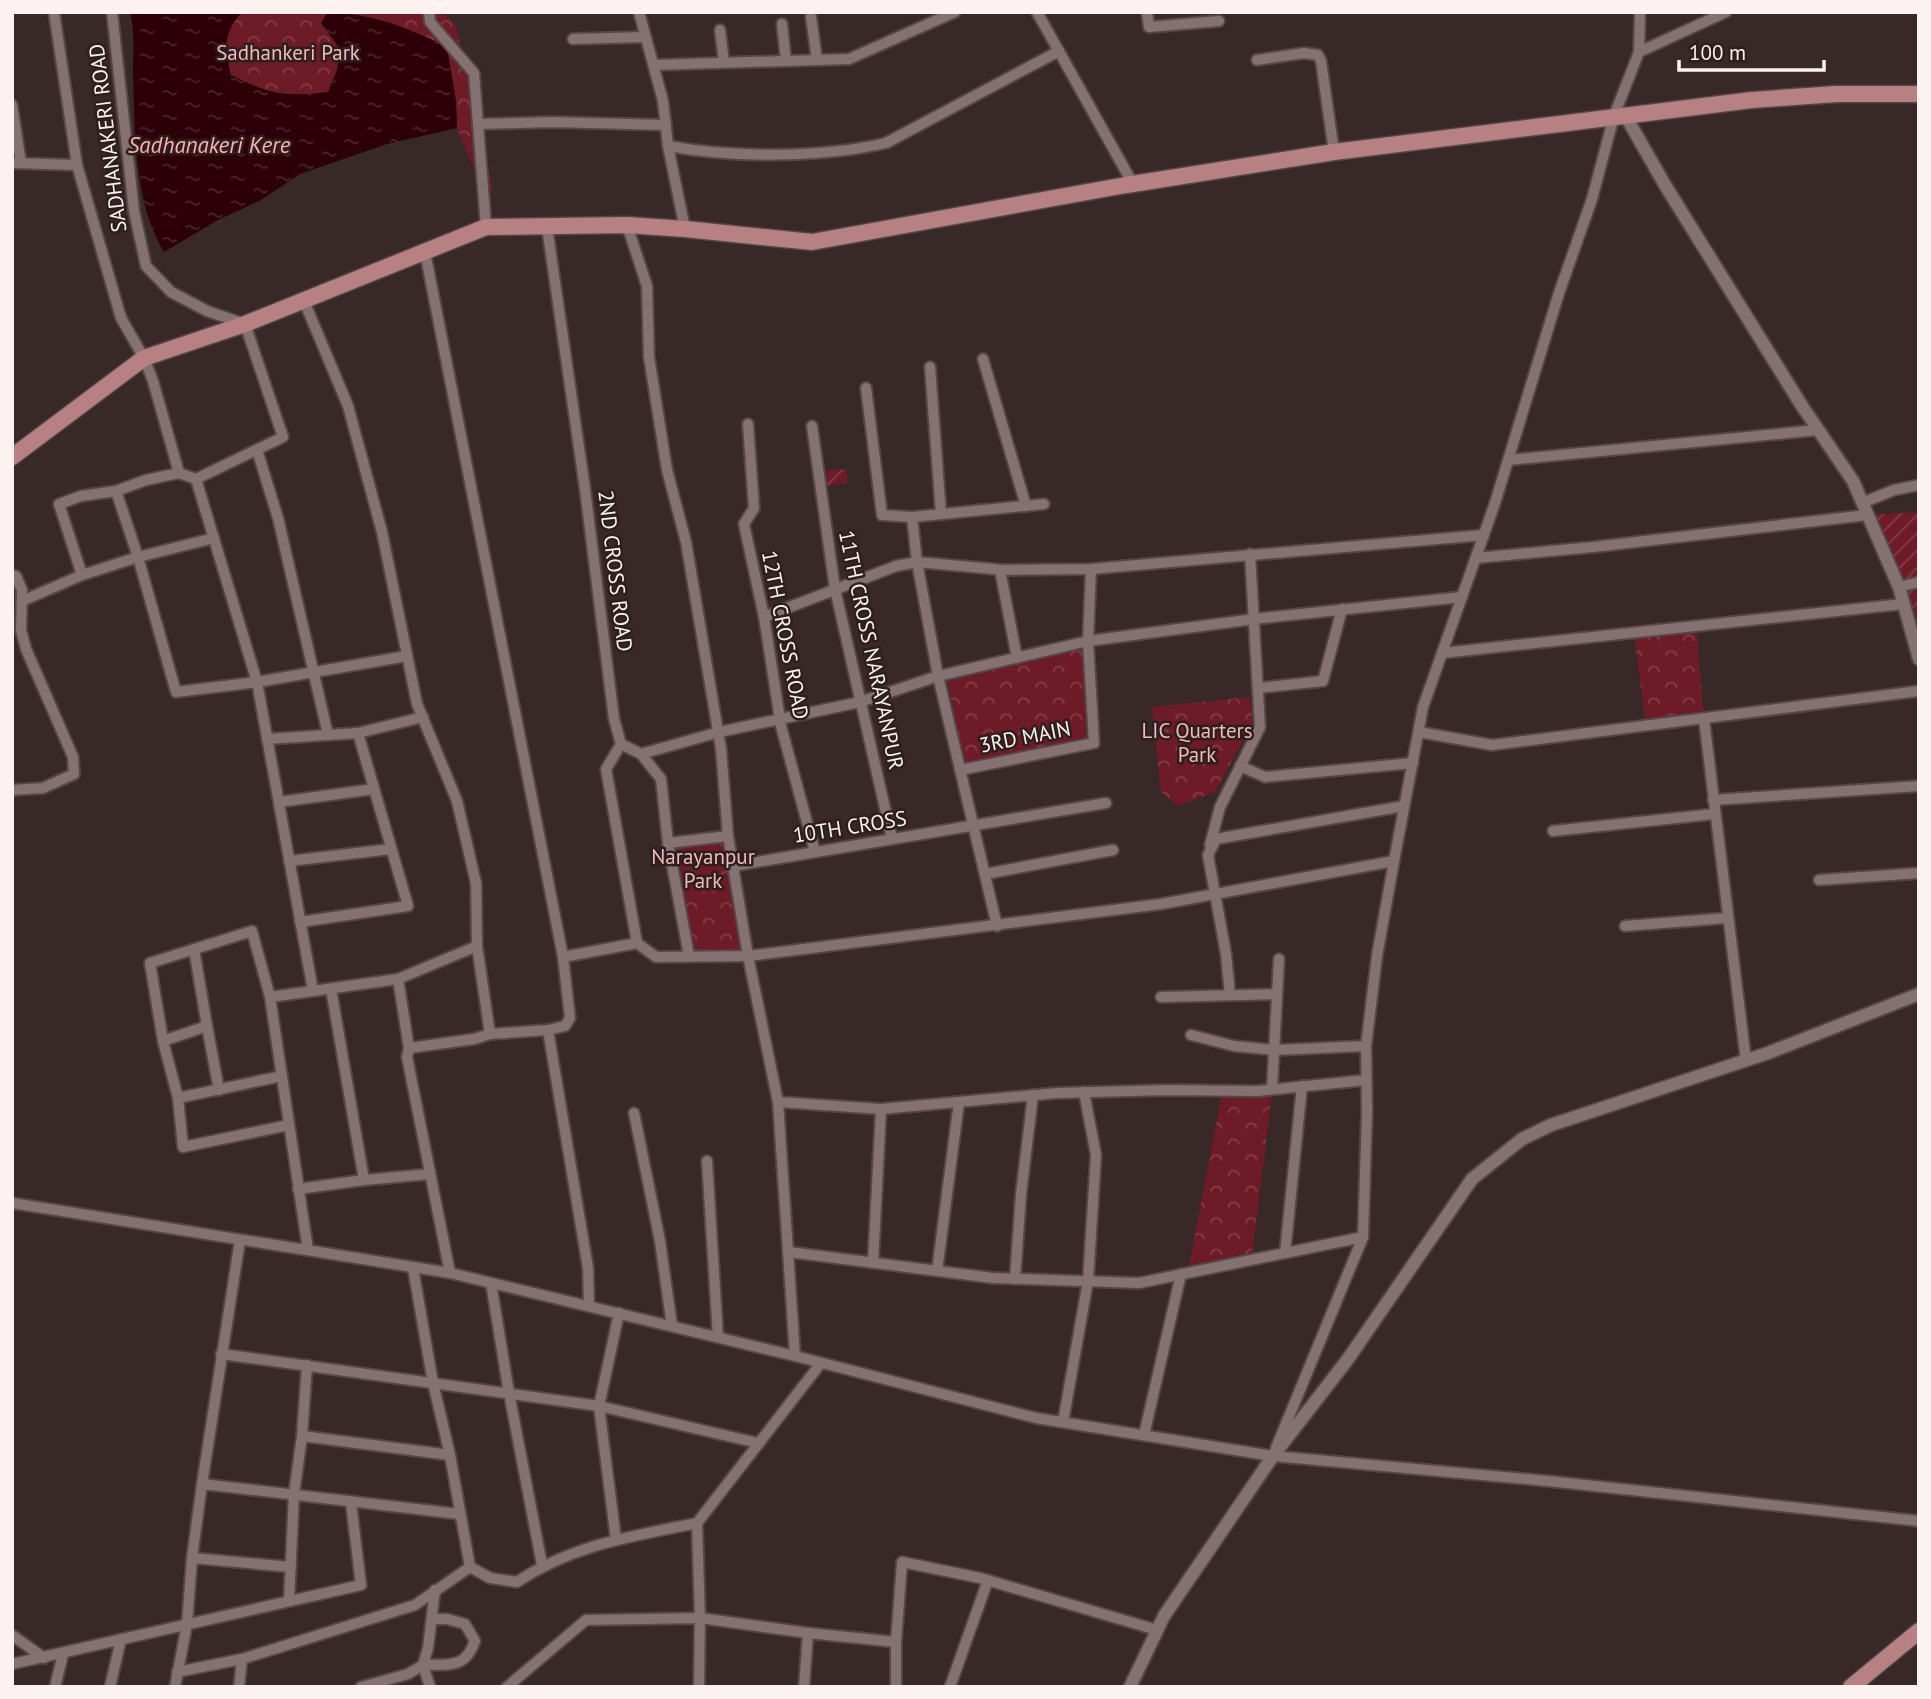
<svg xmlns="http://www.w3.org/2000/svg" width="1931" height="1699" font-family="'PT Sans',sans-serif">
  <defs>
    <pattern id="park-crowns" width="20" height="18" patternUnits="userSpaceOnUse" patternTransform="scale(1.75)"><rect width="20" height="18" fill="#6d1b27"/><path d="M2 6a3 3 0 1 1 6 0M12 15a3 3 0 1 1 6 0" fill="none" stroke="#833d47"/></pattern>
    <pattern id="garden-furrows" width="10" height="10" patternUnits="userSpaceOnUse" patternTransform="scale(1.75)"><rect width="10" height="10" fill="#6d1b27"/><path d="M-1 1l2-2M0 10L10 0M9 11l2-2" fill="none" stroke="#833d47"/></pattern>
    <pattern id="water-ripples" width="26" height="14" patternUnits="userSpaceOnUse" patternTransform="scale(1.75)"><rect width="26" height="14" fill="#2c0006"/><path d="M2 4q2-2 4 0t4 0M15 11q2-2 4 0t4 0" fill="none" stroke="#4c262b"/></pattern>
  </defs>
  <rect width="100%" height="100%" fill="#382828"/>
  <g fill="url(#park-crowns)">
    <path d="M242,12h104l-19,1 -6,10 19,26 -3,21 -9,22c-45,5 -56,3 -97,-17 -6,-27 -9,-41 11,-63z"/>
    <path d="M351,12h92l13,14 37,164 -9,2 -27,-64 -1,-28z"/>
    <path d="M1696,626l8,93 -58,7 -12,-93z"/>
    <path d="M1083,647l5,92 -123,24 -18,-83z"/>
    <path d="M1250,697l3,25 -38,70 -37,14 -17,-14 -9,-85z"/>
    <path d="M728,836l20,120h-59l-21,-113z"/>
    <path d="M1222,1093l50,1 -20,161 -63,11z"/>
  </g>
  <g fill="url(#garden-furrows)">
    <path d="M846,469l1,14 -23,3 -2,-15z"/>
    <path d="M1919,512v147l-51,-144z"/>
  </g>
  <path fill="url(#water-ripples)" d="M130,12h112c-20,22 -17,36 -11,63 41,20 52,22 97,17l9,-22 3,-21 -19,-26 6,-10c42,-1 82,15 120,34l9,54 1,27 -70,16 -87,30 -39,26 -45,21 -52,31c-31,-52 -29,-121 -31,-180 0,-19 2,-41 -3,-60z"/>
  <g fill="none" stroke-linecap="round" stroke-linejoin="round">
    <defs>
      <g id="minor">
        <path d="M54,12l23,153 44,153 23,40 9,23 26,92 17,6"/>
        <path d="M112,12l22,199 12,55 25,26 36,19 38,13 38,113 -87,42 61,203 56,309"/>
        <path d="M429,12l1,10 44,51 12,154"/>
        <path d="M639,12l24,89 5,45 17,83"/>
        <path d="M1037,12l96,172"/>
        <path d="M1147,12l2,15 70,-6"/>
        <path d="M811,17l6,43"/>
        <path d="M782,24l4,37"/>
        <path d="M720,30l4,32"/>
        <path d="M573,39l71,-2"/>
        <path d="M1639,52l87,-40"/>
        <path d="M1257,60l47,-7 14,2 3,6 13,91"/>
        <path d="M654,65l195,-6 106,-47"/>
        <path d="M12,105l9,58"/>
        <path d="M478,124l75,-2 113,3"/>
        <path d="M668,146c66,12 153,12 218,-3l173,-92"/>
        <path d="M12,163l65,2"/>
        <path d="M627,225l20,61 2,71 18,113 19,72 35,207 7,87 20,120 30,146 17,254"/>
        <path d="M547,227l38,262 29,230 7,25 20,10 20,25 7,64 60,-7"/>
        <path d="M425,252l138,705 7,61 -5,8 -17,4 40,238 1,38"/>
        <path d="M304,301l44,105 34,126 35,172 40,97 19,82 1,63 13,88 -16,5 -65,9"/>
        <path d="M983,359l43,147"/>
        <path d="M930,367l11,147"/>
        <path d="M866,388l16,127 30,2 5,45 87,8 87,-1 393,-34"/>
        <path d="M748,424l6,84 -10,16 20,93 17,109 34,126"/>
        <path d="M812,426l23,163 57,250"/>
        <path d="M257,450l21,68 50,217"/>
        <path d="M1508,460l310,-30"/>
        <path d="M116,491l22,66 38,135 81,-10 150,-26"/>
        <path d="M1862,503l32,-13 25,-5"/>
        <path d="M912,517l132,-13"/>
        <path d="M1476,558l117,-11 274,-32"/>
        <path d="M1000,570l17,88"/>
        <path d="M12,575l4,1 6,14 -1,40 5,19 47,108 1,17 -31,14 -31,2"/>
        <path d="M82,575l-23,-71 22,-8 35,-5 30,-11 33,-7"/>
        <path d="M1899,587l20,-5"/>
        <path d="M22,601l60,-26 56,-18 76,-19"/>
        <path d="M764,617l132,-51 21,-4 21,114 150,-35 166,-22 208,-22"/>
        <path d="M1442,653l461,-49"/>
        <path d="M1258,688l65,-7 19,-72"/>
        <path d="M1704,719l42,342"/>
        <path d="M1419,732l73,13 427,-54"/>
        <path d="M267,739l91,-6"/>
        <path d="M621,744l-15,25 31,174"/>
        <path d="M641,754l78,-22 141,-30 78,-26 59,250"/>
        <path d="M1240,766l25,11 148,-14"/>
        <path d="M960,770l134,-27 -6,-102 3,-72"/>
        <path d="M1713,800l206,-14"/>
        <path d="M279,802l95,-13"/>
        <path d="M1553,831l161,-17"/>
        <path d="M668,843l21,113"/>
        <path d="M1210,845l10,-38 40,-80 -10,-173"/>
        <path d="M289,861l102,-12"/>
        <path d="M1394,861l29,-154 72,-204 64,-210 33,-94 22,-83 25,-64 1,-40"/>
        <path d="M733,866l373,-63"/>
        <path d="M985,874l128,-24"/>
        <path d="M1819,880l100,-7"/>
        <path d="M300,922l108,-16 -50,-173 65,-16"/>
        <path d="M1625,926l102,-8"/>
        <path d="M194,949l13,77 -44,15 -13,-78 102,-32 18,66 38,253"/>
        <path d="M563,957l74,-14 19,14 92,-1 413,-52 233,-43 -17,95 -11,90 1,66 -4,125 -87,211"/>
        <path d="M398,979l11,69 -2,9 43,216"/>
        <path d="M331,989l33,191"/>
        <path d="M1230,995l-4,-41 -18,-99 8,-16 188,-33"/>
        <path d="M270,997l128,-18 79,-33"/>
        <path d="M1161,997l116,-3"/>
        <path d="M207,1026l12,64"/>
        <path d="M490,1034l58,-4"/>
        <path d="M1191,1035l43,11 41,4 91,-4"/>
        <path d="M163,1041l15,57 104,-22"/>
        <path d="M1272,1089l7,-130"/>
        <path d="M178,1098l5,49 106,-22"/>
        <path d="M778,1102l103,7 176,-16 110,-3 90,1 109,-11"/>
        <path d="M634,1113l26,128 12,85"/>
        <path d="M707,1161l11,176"/>
        <path d="M298,1189l66,-9 66,-6"/>
        <path d="M12,1203l438,70 345,83 241,62 237,38 275,25 371,40"/>
        <path d="M789,1252l204,26 146,5 224,-46"/>
        <path d="M1285,1253l17,-167"/>
        <path d="M873,1263l8,-154"/>
        <path d="M413,1268l20,115 17,72 20,112"/>
        <path d="M937,1271l22,-169"/>
        <path d="M1015,1279l6,-85 12,-99"/>
        <path d="M491,1283l18,110 33,172"/>
        <path d="M221,1354l378,52 159,37"/>
        <path d="M1063,1422l25,-141 8,-126 -12,-63"/>
        <path d="M1144,1435l37,-161"/>
        <path d="M302,1436l148,19"/>
        <path d="M202,1484l257,30"/>
        <path d="M697,1523l3,95 -1,69"/>
        <path d="M616,1540l-17,-134 20,-93"/>
        <path d="M192,1558l99,9"/>
        <path d="M289,1601l5,-107 8,-58 5,-71"/>
        <path d="M12,1635l32,23"/>
        <path d="M12,1664l349,-79 -10,-82"/>
        <path d="M177,1672l65,-13 173,-54 55,-38 20,11 27,4c55,-37 116,-46 180,-59l124,-160"/>
        <path d="M55,1687l8,-33"/>
        <path d="M110,1687l11,-48"/>
        <path d="M175,1687l12,-63 5,-66 10,-74 38,-244"/>
        <path d="M239,1687l3,-28"/>
        <path d="M361,1687l47,-13 15,-9 5,-17 7,-58"/>
        <path d="M430,1687l-7,-22c27,-1 42,4 52,-24l-10,-17 -18,-5h-15"/>
        <path d="M507,1687l79,-67 114,-2 108,15"/>
        <path d="M804,1687l4,-54 88,9"/>
        <path d="M896,1687v-45l6,-80 78,16 177,52"/>
        <path d="M950,1687l38,-107"/>
      </g>
      <g id="tertiary">
        <path d="M1625,115l40,70 137,221 51,75 46,106 20,72"/>
        <path d="M1130,1687l34,-71 109,-160 75,-97 124,-180 50,-40 29,-14 217,-72 151,-59"/>
      </g>
      <g id="primary">
        <path d="M12,457l132,-99 101,-34 241,-97 141,-2 58,4 127,13 314,-57 208,-33 418,-52 84,-6h83"/>
        <path d="M1851,1687l68,-56"/>
      </g>
    </defs>
    <use href="#minor" stroke="#544647" stroke-width="14"/>
    <use href="#tertiary" stroke="#544647" stroke-width="16"/>
    <use href="#primary" stroke="#544647" stroke-width="19"/>
    <use href="#minor" stroke="#857171" stroke-width="10"/>
    <use href="#tertiary" stroke="#857171" stroke-width="12"/>
    <use href="#primary" stroke="#b78082" stroke-width="16"/>
  </g>
  <g text-anchor="middle" stroke-width="5" stroke-linejoin="round" paint-order="stroke">
    <g font-size="21" fill="#efbabb" stroke="#2e1e1e">
      <text x="288" y="60">Sadhankeri Park</text>
      <text x="1197" y="738">LIC Quarters<tspan x="1197" dy="24">Park</tspan></text>
      <text x="703" y="864">Narayanpur<tspan x="703" dy="24">Park</tspan></text>
    </g>
    <g font-size="21" fill="#fdf2f2" stroke="#2e1e1e">
      <text transform="translate(108 138) rotate(-97)" y="7">SADHANAKERI ROAD</text>
      <text transform="translate(615 571) rotate(83)" y="7">2ND CROSS ROAD</text>
      <text transform="translate(785 635) rotate(79)" y="7">12TH CROSS ROAD</text>
      <text transform="translate(871 650) rotate(78)" y="7">11TH CROSS NARAYANPUR</text>
      <text transform="translate(1025 737) rotate(-11)" y="7">3RD MAIN</text>
      <text transform="translate(850 827) rotate(-9)" y="7">10TH CROSS</text>
    </g>
    <g font-size="23" font-style="italic" fill="#feafb2" stroke="#2e1e1e">
      <text x="209" y="153">Sadhanakeri Kere</text>
    </g>
  </g>
  <rect width="1931" height="1699" fill="none" stroke="#fdf2f2" stroke-width="28"/>
  <path d="M1679 60v10h145v-10" fill="none" stroke="#fdf2f2" stroke-width="3.5"/>
  <text x="1689" y="60" font-size="21" fill="#fdf2f2" stroke="#2e1e1e" stroke-width="5" paint-order="stroke">100 m</text>
</svg>
